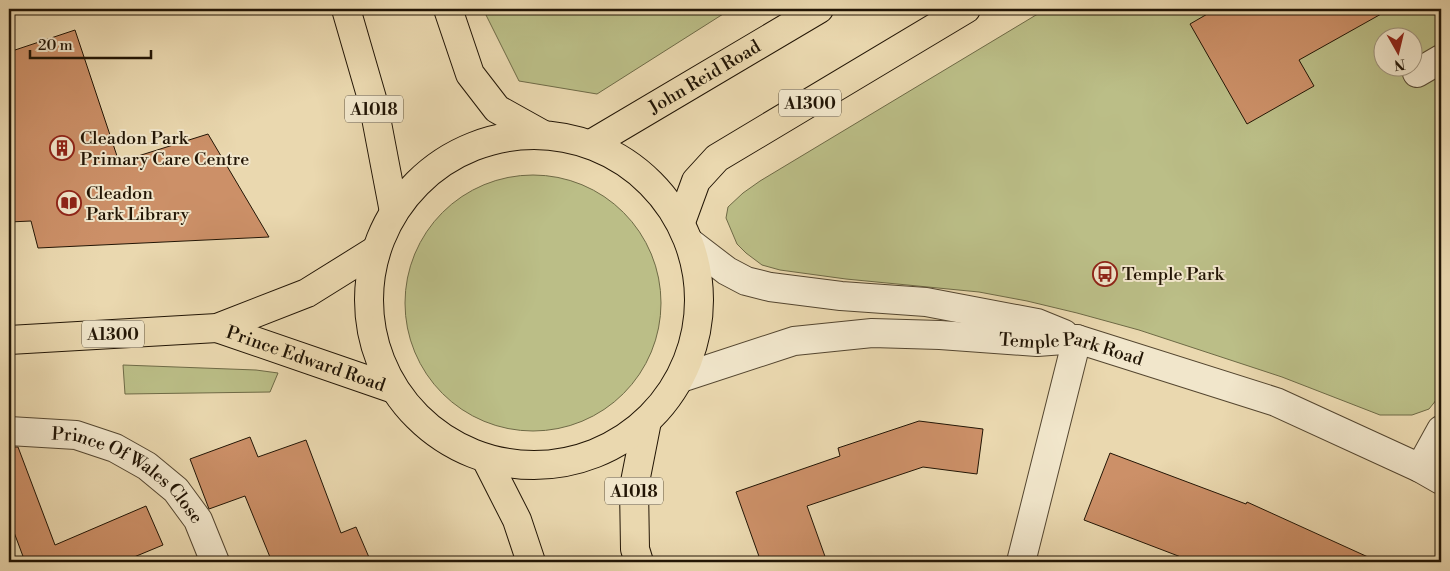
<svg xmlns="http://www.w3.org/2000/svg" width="1450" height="571" font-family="'Libre Bodoni',serif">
  <rect width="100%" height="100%" fill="#ead8af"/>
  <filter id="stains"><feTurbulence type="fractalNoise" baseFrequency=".004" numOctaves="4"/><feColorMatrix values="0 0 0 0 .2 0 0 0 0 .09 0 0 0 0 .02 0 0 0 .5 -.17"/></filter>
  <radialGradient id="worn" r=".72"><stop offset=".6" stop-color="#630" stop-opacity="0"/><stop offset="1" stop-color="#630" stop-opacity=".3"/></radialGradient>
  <g fill="#bbbe87" stroke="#6e6a46" fill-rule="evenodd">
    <path d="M483,9h248l-134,85 -78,-13z"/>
    <path d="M1046,9h395v385l-12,15 -17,6h-32l-98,-38 -143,-47 -62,-17 -50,-12 -48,-9 -133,-13 -66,-9 -18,-5 -16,-12 -9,-9 -11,-26 2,-11 15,-14 17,-12zM1382,38h30v30h-30z"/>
    <circle cx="533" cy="303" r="128"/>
    <path d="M123,365l133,5 22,3 -8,19 -145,2z"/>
  </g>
  <g fill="#cc9068" stroke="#221505">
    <path d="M1216,9h174l-91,51 15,26 -67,38 -57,-100z"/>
    <path d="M75,30l44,132 89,-28 61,103 -231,11 -7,-27 -22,1v-170z"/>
    <path d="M919,421l64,8 -6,45 -54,-7 -116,39 20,56h-66l-25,-70 104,-36 -2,-8z"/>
    <path d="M250,437l8,20 48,-17 35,93 15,-6 15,35h-99l-27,-66 -36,13 -19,-50z"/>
    <path d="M9,447h9l37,98 91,-39 17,39 -41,17h-107l9,-3 -15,-40z"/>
    <path d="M1110,453l136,51 1,-2 132,60h-185l-110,-42z"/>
  </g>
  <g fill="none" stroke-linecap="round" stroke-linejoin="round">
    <defs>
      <g id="minor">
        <path d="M1417,73l24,-14"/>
        <path d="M689,242l38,29 19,10 24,6 71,9 85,6 111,21 27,11"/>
        <path id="s1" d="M681,378l113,-37 78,-8 68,2 97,7 40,-3 199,63 144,66 21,12"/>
        <path id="s2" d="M9,431l67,4 39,13 32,18 29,24 22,30 17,42"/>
        <path d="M1420,468l21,-38"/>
        <path d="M1021,562l56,-223"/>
      </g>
      <g id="major">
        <path id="s3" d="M217,328l177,61"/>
        <path d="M9,340l208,-12 90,-35 69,-43"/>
        <path d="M486,459l31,61 14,42"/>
        <path d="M639,562l-4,-13 -1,-62 13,-66"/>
      </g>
      <g id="highway">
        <path d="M346,9l27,93 21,110"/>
        <path d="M448,9l22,65 27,35 45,25"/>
        <circle cx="534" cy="300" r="165"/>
        <path id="s4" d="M591,144l228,-135"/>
        <path d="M681,222l15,-41 21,-23 249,-149"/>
      </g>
    </defs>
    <use href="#minor" stroke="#544630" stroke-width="30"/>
    <use href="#major" stroke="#221505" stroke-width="30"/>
    <use href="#highway" stroke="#221505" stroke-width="30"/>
    <use href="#minor" stroke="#f1e6cb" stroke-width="28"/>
    <use href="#major" stroke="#ead8af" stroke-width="28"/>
    <use href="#highway" stroke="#ead8af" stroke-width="28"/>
  </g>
  <defs>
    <symbol id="building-ring" viewBox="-11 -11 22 22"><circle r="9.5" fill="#f1e6cb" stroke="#8f2418" stroke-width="1.5"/><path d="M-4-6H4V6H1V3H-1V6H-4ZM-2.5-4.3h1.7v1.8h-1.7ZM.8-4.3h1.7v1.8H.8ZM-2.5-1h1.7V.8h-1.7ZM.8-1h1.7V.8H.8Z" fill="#8f2418"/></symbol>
    <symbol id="library-ring" viewBox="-11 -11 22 22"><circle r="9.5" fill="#f1e6cb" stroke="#8f2418" stroke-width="1.5"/><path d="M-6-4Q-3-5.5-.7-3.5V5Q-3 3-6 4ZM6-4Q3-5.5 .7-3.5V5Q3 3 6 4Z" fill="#8f2418"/></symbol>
    <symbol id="bus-ring" viewBox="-11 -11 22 22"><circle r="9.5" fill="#f1e6cb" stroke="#8f2418" stroke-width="1.5"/><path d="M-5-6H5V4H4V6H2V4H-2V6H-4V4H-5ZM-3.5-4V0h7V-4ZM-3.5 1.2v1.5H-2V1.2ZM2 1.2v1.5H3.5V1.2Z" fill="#8f2418"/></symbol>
  </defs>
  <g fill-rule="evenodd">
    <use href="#building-ring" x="48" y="134" width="28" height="28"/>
    <use href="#library-ring" x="55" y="189" width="28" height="28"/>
    <use href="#bus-ring" x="1091" y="260" width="28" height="28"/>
  </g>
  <g text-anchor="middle" stroke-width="4" stroke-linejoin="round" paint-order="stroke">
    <g fill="#f1e6cb" stroke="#605440" stroke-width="1">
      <rect x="779" y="89.5" width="62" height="27" rx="4"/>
      <rect x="345" y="95.5" width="58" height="27" rx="4"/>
      <rect x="82" y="320.5" width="62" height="27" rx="4"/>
      <rect x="605" y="477.5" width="58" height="27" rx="4"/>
    </g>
    <g font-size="16" font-weight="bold" fill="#221505">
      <text x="810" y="109">A1300</text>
      <text x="374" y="115">A1018</text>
      <text x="113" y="340">A1300</text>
      <text x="634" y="497">A1018</text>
    </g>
    <g font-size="18" fill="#221505" stroke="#f1e6cb">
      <text dy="6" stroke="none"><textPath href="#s4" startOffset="132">John Reid Road</textPath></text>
      <text dy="6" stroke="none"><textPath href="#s1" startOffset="398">Temple Park Road</textPath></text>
      <text dy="6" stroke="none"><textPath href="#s3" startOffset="94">Prince Edward Road</textPath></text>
      <text dy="6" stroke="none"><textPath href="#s2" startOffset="132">Prince Of Wales Close</textPath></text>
    </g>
    <g font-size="18" fill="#221505" stroke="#f1e6cb" text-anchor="start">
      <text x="80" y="144">Cleadon Park<tspan x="80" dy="21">Primary Care Centre</tspan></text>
      <text x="86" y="199">Cleadon<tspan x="86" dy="21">Park Library</tspan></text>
      <text x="1122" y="280">Temple Park</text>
    </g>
  </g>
  <rect width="1450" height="571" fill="none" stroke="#ead8af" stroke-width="30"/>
  <rect x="10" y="10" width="1430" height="551" fill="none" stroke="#221505" stroke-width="2.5"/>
  <rect x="15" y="15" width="1420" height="541" fill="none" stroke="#221505"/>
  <g transform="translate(1398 52) rotate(172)"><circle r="24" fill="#f1e6cb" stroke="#9e927c"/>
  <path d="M0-4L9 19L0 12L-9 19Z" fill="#8f2418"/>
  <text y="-8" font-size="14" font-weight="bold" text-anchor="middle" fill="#221505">N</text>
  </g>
  <path d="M30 50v8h121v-8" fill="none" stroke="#221505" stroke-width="2.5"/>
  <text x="38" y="50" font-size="15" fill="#221505" stroke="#f1e6cb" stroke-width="4" paint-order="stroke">20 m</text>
  <rect width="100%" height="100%" filter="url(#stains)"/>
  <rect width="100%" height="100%" fill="url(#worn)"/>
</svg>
